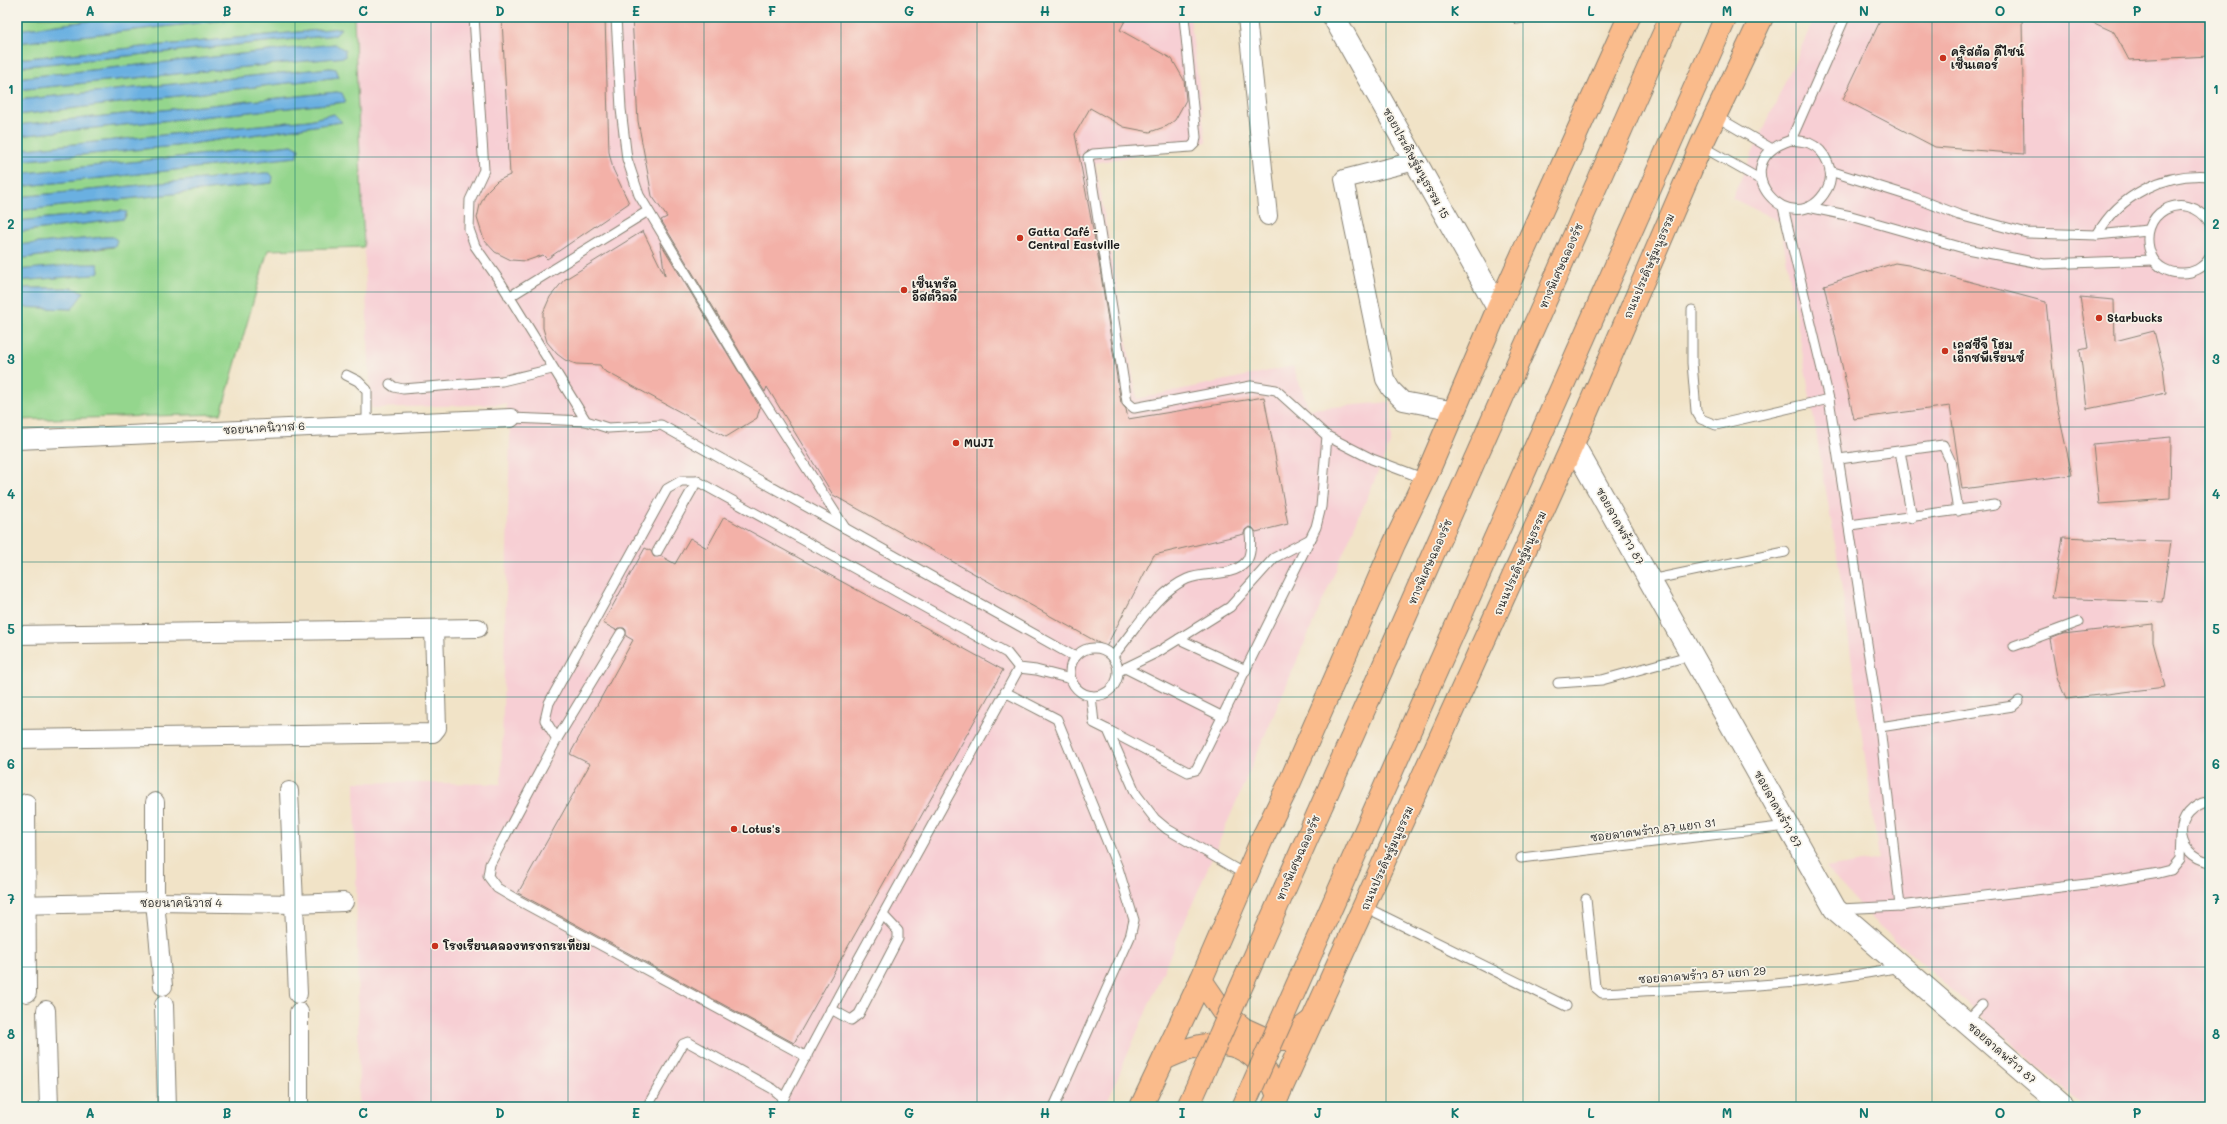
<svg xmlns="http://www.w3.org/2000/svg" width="2227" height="1124" font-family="Mali,'Playpen Sans Thai',sans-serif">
  <rect width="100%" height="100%" fill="#f7f3e8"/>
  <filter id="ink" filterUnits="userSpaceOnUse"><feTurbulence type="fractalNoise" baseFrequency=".025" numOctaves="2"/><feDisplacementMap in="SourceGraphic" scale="8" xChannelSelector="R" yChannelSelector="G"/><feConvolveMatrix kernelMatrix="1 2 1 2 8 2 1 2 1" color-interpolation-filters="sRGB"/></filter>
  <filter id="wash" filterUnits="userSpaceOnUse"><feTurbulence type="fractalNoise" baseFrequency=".012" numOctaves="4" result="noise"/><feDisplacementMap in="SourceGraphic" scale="16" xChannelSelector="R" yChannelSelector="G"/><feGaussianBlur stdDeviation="0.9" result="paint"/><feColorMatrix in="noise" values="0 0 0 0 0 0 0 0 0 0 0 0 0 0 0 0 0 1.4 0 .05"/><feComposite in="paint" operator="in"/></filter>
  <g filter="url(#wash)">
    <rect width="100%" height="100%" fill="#f1e3c7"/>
    <g fill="#f7cfd4">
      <path d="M354,17h836l16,125 -111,21 42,236 156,-33 16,43 82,-7v40l-286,665h-746l-4,-325 146,2 9,-351 -4,-29 -135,4z"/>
      <path d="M1815,17h395v1090h-126l-210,-186 -48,-53 53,-9 -41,-298 -58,-339 -48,-24z"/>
    </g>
    <g fill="#94d68d" stroke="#587954">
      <path d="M30,17h91l-104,13v-12z"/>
      <path d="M253,17h101l10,230 -96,3 -47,164 -204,6v-113l55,2 1,-21h-56v-7l75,-6 7,-4 -2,-7 -80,6v-11l97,-12 -1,-10h-8l-88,8v-13l107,-13 3,-4 -6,-4 -104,10v-10l255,-28 -7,-10 -248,24v-10l279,-30 3,-8 -7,-4 -275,29v-13l159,-15 166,-24 -8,-8 -25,6 -292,30v-14l329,-34 -9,-10 -320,33v-10l322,-38 -3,-8 -6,-1 -313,32v-10l328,-33 -10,-13 -318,34v-11l319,-32 5,-7 -324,31v-16z"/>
    </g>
    <g fill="#6bb0e1" stroke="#44667e">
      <path d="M121,17h132l-236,26v-13z"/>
      <path d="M341,28l-5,7 -319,32v-8z"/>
      <path d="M335,44l10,6v7l-328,33v-12z"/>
      <path d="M330,68l6,1 3,8 -322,38v-15z"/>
      <path d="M337,92l5,1 4,9 -329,34v-11z"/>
      <path d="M334,114l8,8 -166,24 -159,15v-11l292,-30z"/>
      <path d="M292,145l7,4 -2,8 -280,30v-13z"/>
      <path d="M265,173h5l3,4 -1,6 -255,28v-14z"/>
      <path d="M121,211l6,1 -3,7 -107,13v-11z"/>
      <path d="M105,237h8l4,3 -2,6 -98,13v-14z"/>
      <path d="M82,264h16l1,8 -7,3 -75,6v-11z"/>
      <path d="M17,288h56l11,4 -12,17 -55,-2z"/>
    </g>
    <g id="blocks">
      <g fill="#f3b1a8">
        <path d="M528,17h77l4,135 4,17 16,34 -82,56 -4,-4 -17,6 -15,-1 -16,-8 -11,-12 -7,-22 3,-13 7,-14 10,-10 13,-6 -8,-156z"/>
        <path d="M632,17h495l-7,13 52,29 12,21 2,20 -11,20 -8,6 -17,6 -26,-5 -34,-19 -15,26 23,122 23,147 5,6 2,10 136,-22 24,127 -32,8 -3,-4 -4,-1 -4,3 -1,4 -90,21 -48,92 -273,-152 -66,-108 -2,5 -13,-20 -91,-152 6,-3 -15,-21 -14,-75z"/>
        <path d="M1882,17h140l2,137 -89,-7 -92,-48z"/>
        <path d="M2081,17h129v39l-81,4 -15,-28z"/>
        <path d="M643,231l22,45 -5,-34 100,165 -3,11 -31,19 -123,-67 -3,-5 -24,-1 -11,-4 -8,-6 -10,-12 -4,-14v-15l7,-16 14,-17z"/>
        <path d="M1895,263l13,2 138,37 10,99 16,74 -110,14 -12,-83 -96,13 -30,-134z"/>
        <path d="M2080,297l34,3 1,41 39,-10 9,36 3,26 -79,16 -7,-59 8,-2z"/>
        <path d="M2171,437l-1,62 -71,5 -6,-60z"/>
        <path d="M724,517l279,153 -209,373 -276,-150 72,-129 -20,-10 63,-114 -7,-4v-6l-2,-2h-6l-2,2 -13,-7 42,-75 6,3 3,6 7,-1 14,8 15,-26 17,10z"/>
        <path d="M2063,537l22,1v1l86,2 -9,61 -110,-4z"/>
        <path d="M2153,624v18l12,45 -99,12 -9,-22 -7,-38 13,-5z"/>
      </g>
    </g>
  </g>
  <g filter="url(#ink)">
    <use href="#blocks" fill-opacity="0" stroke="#868072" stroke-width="1"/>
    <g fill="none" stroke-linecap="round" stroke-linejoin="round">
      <defs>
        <g id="service">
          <path d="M474,17l10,153 -14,30 -1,29 6,17 26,37 85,138 22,7 53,-3 414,232"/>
          <path d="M616,17l5,92 6,50 12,36 108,180 98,153"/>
          <path d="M1184,17l12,120 -1,6 -4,4 -98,7 -5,3 39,245 7,6 117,-22 25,4 51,46 45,23 53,20"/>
          <path d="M1518,19l9,-2"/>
          <path d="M1717,117l55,32"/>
          <path d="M1791,140c6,1 13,1 18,3 17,7 27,30 18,46 -33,59 -109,-26 -36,-49l54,-123"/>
          <path d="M1701,146l60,34"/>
          <path d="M1830,171l86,27 43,17 68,18 70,2 51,-5"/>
          <path d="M1783,207l46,192 51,328 20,179"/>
          <path d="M1808,207l43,9 116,33 77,15 109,-4"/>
          <path d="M2210,223c-24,-37 -77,-10 -58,34 5,10 17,16 28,16 12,1 24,-5 30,-16"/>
          <path d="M2097,235c22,-40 68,-63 113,-59"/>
          <path d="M509,297l139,-86"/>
          <path d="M1692,310v53l4,48 5,8 15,6 113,-26"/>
          <path d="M346,375l12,6 9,9v33"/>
          <path d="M390,384l4,3 9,2 99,-8 50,-12"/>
          <path d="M511,418l75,3"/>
          <path d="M1900,451l12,67"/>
          <path d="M1839,459l104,-14 7,15 8,51"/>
          <path d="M1850,525l145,-20"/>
          <path d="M657,552l40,-71"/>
          <path d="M1650,580l135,-28"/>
          <path d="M621,633l-64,106 -67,125 -2,12 9,12 17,10 293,159"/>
          <path d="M1179,639l67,31"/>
          <path d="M2014,646l65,-24"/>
          <circle cx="1094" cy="672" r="24"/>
          <path d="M1113,656c22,-25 42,-63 74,-77 18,-8 43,-1 58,-16 7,-7 6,-21 5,-30"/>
          <path d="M1125,668l98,49"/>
          <path d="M1119,671l39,-19 72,-45 44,-49 38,-20"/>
          <path d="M1558,683l44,-3 90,-25"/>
          <path d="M1005,692l52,27 61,149 16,52 -4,17 -76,170"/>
          <path d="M1091,696l3,27 14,7 28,64 19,25 12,10 79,46"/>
          <path d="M1880,727l133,-21 6,-5"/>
          <path d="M1108,730l80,42 8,-2 120,-243 5,-20 6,-71"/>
          <path d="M557,739l-12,-19 4,-17 118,-214 14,-8h16l310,172 12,15 17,2 35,9"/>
          <path d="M2210,801c-38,8 -38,54 0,61"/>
          <path d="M1521,858l266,-32"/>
          <path d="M1586,899l9,88 7,6c98,-5 200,-6 297,-26"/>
          <path d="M1365,907l201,99"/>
          <path d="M1840,909l60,-3 204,-24 55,-9 12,-3 9,-11 1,-23"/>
          <path d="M831,1009l20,11 8,-6 39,-75v-8l-15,-16"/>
          <path d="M1966,1022l16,-17"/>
          <path d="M647,1107l36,-63 5,-2 85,47 11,9"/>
          <path d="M779,1107l76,-142 164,-297"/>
        </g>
        <g id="minor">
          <path d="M1247,17l21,199"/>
          <path d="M1415,161l-71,18 41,200 6,10 12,12 52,10"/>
          <path d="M17,440l494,-22"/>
          <path d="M17,635l461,-7"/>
          <path d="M17,739l416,-6 4,-5 -3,-99"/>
          <path d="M289,791l9,203"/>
          <path d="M155,802v100l8,84"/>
          <path d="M26,803l1,190"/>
          <path d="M17,905l138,-3 140,2 49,-2"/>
          <path d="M164,1005l3,102"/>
          <path d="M46,1010l3,97"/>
          <path d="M299,1107v-95"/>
        </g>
        <g id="tertiary">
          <path d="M1334,17l164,291"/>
          <path d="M1573,444l262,465 229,198"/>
        </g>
        <g id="primary">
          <path d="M1201,980l22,32 21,17 22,10h21l24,-18"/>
          <path d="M1164,1059c52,-25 92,-23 114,37"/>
          <path d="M1141,1107l60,-127 62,-143 26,-53 105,-240 31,-65 73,-171 131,-291"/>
          <path d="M1273,1107l300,-663 128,-298 61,-129"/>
        </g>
      </defs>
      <use href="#service" stroke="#868072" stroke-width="11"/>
      <use href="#minor" stroke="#868072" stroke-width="20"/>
      <use href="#tertiary" stroke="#868072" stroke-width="24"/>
      <use href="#primary" stroke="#868072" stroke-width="24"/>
      <use href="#service" stroke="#fff" stroke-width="9"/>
      <use href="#minor" stroke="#fff" stroke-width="18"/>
      <use href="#tertiary" stroke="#fff" stroke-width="22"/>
      <use href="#primary" stroke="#fabb8b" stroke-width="22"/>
      <defs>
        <g id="motorway-bridge">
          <path d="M1188,1107l483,-1090"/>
          <path d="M1243,1107l483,-1090"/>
        </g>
      </defs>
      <use href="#motorway-bridge" stroke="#868072" stroke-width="24" stroke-linecap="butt"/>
      <use href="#motorway-bridge" stroke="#fabb8b" stroke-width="22"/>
    </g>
  </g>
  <path fill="none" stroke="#0f766e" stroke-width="1" stroke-opacity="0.55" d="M158,17v1090M295,17v1090M431,17v1090M568,17v1090M704,17v1090M841,17v1090M977,17v1090M1114,17v1090M1250,17v1090M1386,17v1090M1523,17v1090M1659,17v1090M1796,17v1090M1932,17v1090M2069,17v1090M17,157h2193M17,292h2193M17,427h2193M17,562h2193M17,697h2193M17,832h2193M17,967h2193"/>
  <g fill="#c8321e" stroke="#f7f3e8" stroke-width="1.5">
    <circle cx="1943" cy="58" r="4"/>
    <circle cx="1020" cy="238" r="4"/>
    <circle cx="904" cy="290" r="4"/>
    <circle cx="2099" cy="318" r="4"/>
    <circle cx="1945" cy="351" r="4"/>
    <circle cx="956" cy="443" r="4"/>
    <circle cx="734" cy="829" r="4"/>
    <circle cx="435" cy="946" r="4"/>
  </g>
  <g text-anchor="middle" stroke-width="3.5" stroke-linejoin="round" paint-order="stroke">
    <g font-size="11" font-weight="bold" fill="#1c1c1c" stroke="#f7f3e8" text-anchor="start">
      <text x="1951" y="56">คริสตัล ดีไซน์<tspan x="1951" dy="13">เซ็นเตอร์</tspan></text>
      <text x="1028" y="236">Gatta Café -<tspan x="1028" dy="13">Central Eastville</tspan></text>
      <text x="912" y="288">เซ็นทรัล<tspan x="912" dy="13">อีสต์วิลล์</tspan></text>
      <text x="2107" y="322">Starbucks</text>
      <text x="1953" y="349">เอสซีจี โฮม<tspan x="1953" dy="13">เอ็กซพีเรียนซ์</tspan></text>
      <text x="964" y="447">MUJI</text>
      <text x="742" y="833">Lotus's</text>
      <text x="443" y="950">โรงเรียนคลองทรงกระเทียม</text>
    </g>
    <g font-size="11" fill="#1c1c1c" stroke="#f7f3e8">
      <text transform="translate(1416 163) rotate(61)" y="4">ซอยประดิษฐ์มนูธรรม 15</text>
      <text transform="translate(1561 266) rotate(-66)" y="4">ทางพิเศษฉลองรัช</text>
      <text transform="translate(1649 266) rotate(-67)" y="4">ถนนประดิษฐ์มนูธรรม</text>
      <text transform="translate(264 428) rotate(-3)" y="4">ซอยนาคนิวาส 6</text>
      <text transform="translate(1620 526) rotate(61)" y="4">ซอยลาดพร้าว 87</text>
      <text transform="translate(1430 562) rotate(-66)" y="4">ทางพิเศษฉลองรัช</text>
      <text transform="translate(1520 563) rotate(-66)" y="4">ถนนประดิษฐ์มนูธรรม</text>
      <text transform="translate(1778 809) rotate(61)" y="4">ซอยลาดพร้าว 87</text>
      <text transform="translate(1653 830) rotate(-7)" y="4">ซอยลาดพร้าว 87 แยก 31</text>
      <text transform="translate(1298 858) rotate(-66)" y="4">ทางพิเศษฉลองรัช</text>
      <text transform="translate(1387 858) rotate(-66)" y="4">ถนนประดิษฐ์มนูธรรม</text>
      <text x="181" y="907">ซอยนาคนิวาส 4</text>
      <text transform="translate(1702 975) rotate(-4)" y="4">ซอยลาดพร้าว 87 แยก 29</text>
      <text transform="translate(2002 1053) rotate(41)" y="4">ซอยลาดพร้าว 87</text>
    </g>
  </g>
  <rect width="2227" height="1124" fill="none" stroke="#f7f3e8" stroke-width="44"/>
  <rect x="22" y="22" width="2183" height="1080" fill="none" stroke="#0f766e" stroke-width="1.5"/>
  <g font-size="13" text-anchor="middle" font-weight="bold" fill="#0f766e">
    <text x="90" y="16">A</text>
    <text x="227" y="16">B</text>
    <text x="363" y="16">C</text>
    <text x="500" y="16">D</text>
    <text x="636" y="16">E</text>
    <text x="772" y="16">F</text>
    <text x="909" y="16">G</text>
    <text x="1045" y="16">H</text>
    <text x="1182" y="16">I</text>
    <text x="1318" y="16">J</text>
    <text x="1455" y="16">K</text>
    <text x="1591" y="16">L</text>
    <text x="1727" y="16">M</text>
    <text x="1864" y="16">N</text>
    <text x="2000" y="16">O</text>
    <text x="2137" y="16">P</text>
    <text x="11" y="94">1</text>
    <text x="2216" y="94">1</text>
    <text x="11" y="229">2</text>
    <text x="2216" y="229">2</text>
    <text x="11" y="364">3</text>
    <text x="2216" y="364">3</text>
    <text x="11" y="499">4</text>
    <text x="2216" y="499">4</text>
    <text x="11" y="634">5</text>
    <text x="2216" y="634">5</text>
    <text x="11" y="769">6</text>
    <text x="2216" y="769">6</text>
    <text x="11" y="904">7</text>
    <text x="2216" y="904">7</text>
    <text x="11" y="1039">8</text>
    <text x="2216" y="1039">8</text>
    <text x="90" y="1118">A</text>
    <text x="227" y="1118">B</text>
    <text x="363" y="1118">C</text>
    <text x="500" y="1118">D</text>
    <text x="636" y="1118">E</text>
    <text x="772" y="1118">F</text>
    <text x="909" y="1118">G</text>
    <text x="1045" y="1118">H</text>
    <text x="1182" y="1118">I</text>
    <text x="1318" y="1118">J</text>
    <text x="1455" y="1118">K</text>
    <text x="1591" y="1118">L</text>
    <text x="1727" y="1118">M</text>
    <text x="1864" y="1118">N</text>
    <text x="2000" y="1118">O</text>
    <text x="2137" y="1118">P</text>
  </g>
</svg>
